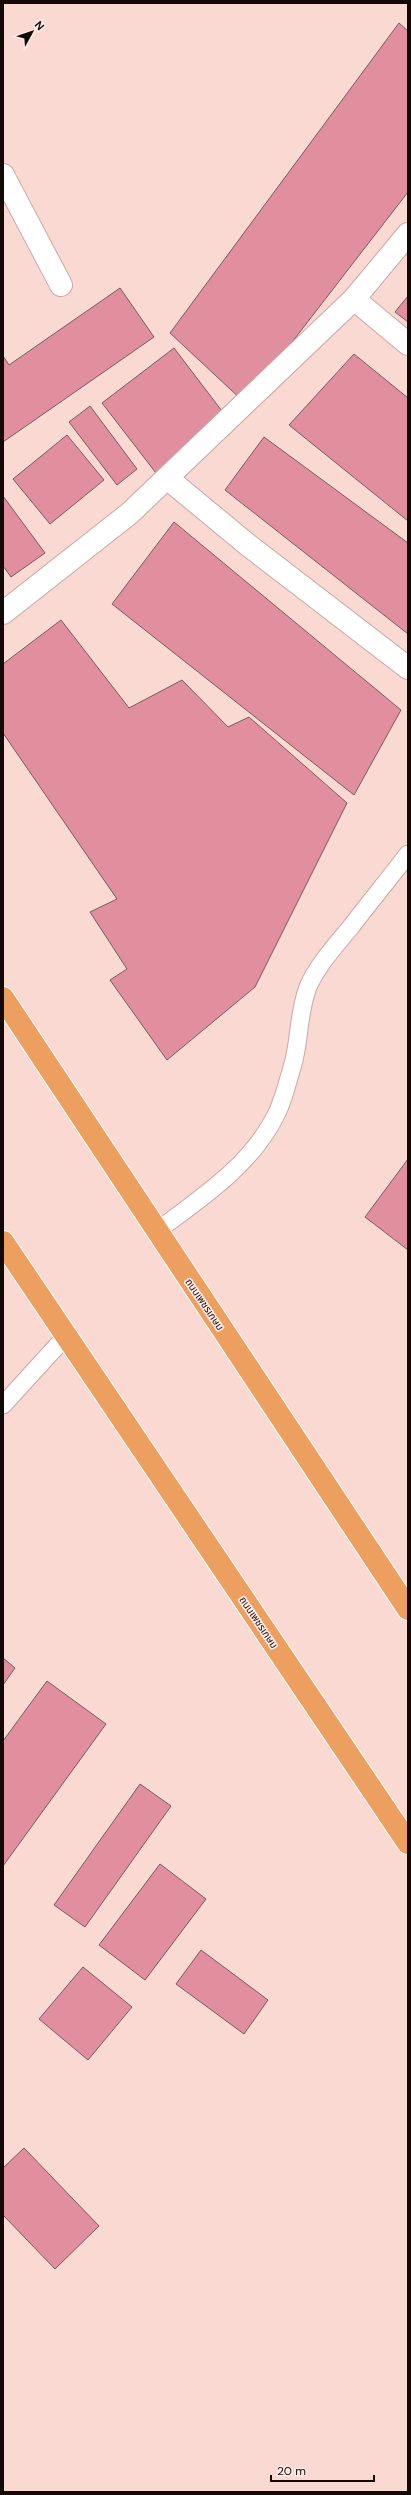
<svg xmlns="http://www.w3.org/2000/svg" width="411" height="2495" font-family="'DM Sans','Noto Sans Thai',sans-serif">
  <rect width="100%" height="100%" fill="#fad9d2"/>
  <g fill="#e18e9f" stroke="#795c61">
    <path d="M399,23l9,8v161l-163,211 -75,-70z"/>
    <path d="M120,288l34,49 -151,105v-86l6,9z"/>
    <path d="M408,296v26l-13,-10z"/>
    <path d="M174,348l54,71 -72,54 -54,-70z"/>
    <path d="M354,354l54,44v123l-119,-96z"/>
    <path d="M90,406l47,63 -20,16 -48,-63z"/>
    <path d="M67,435l37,45 -54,44 -37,-45z"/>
    <path d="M264,437l144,106v91l-183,-144z"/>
    <path d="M3,496l42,57 -34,24 -8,-11z"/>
    <path d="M174,522l227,188 -47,85 -242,-191z"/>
    <path d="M61,620l68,88 53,-28 46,47 21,-10 98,86 -92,184 -88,73 -57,-80 17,-11 -37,-57 27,-13 -114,-166v-69z"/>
    <path d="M408,1159v91l-43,-33z"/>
    <path d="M3,1658l12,10 -12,17z"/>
    <path d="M47,1681l59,43 -103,142v-125z"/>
    <path d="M140,1784l31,22 -86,121 -31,-22z"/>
    <path d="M160,1864l46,35 -61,81 -46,-35z"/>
    <path d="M201,1950l67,50 -24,34 -68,-50z"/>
    <path d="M83,1967l49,40 -44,53 -49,-41z"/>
    <path d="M24,2148l75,78 -44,43 -52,-54v-47z"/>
  </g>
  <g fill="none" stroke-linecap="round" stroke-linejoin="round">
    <defs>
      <g id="lane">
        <path d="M157,1231c44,-33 95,-66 120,-118 7,-15 11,-32 16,-49 7,-25 5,-51 15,-77 9,-21 27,-41 42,-59 19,-25 39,-49 58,-74"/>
        <path d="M3,1405l63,-69"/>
      </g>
      <g id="street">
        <path d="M3,175l58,110"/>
        <path d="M354,299l54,45"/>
        <path d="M167,478l81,67 160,123"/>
        <path d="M3,613l127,-100 224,-214 54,-65"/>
      </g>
      <g id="highway">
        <path d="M3,998l405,611"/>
        <path d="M3,1242l405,601"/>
      </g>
    </defs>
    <use href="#lane" stroke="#c8a8a1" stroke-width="19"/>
    <use href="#street" stroke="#c8a8a1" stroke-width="24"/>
    <use href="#highway" stroke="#fff" stroke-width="24"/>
    <use href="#lane" stroke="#fff" stroke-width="17"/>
    <use href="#street" stroke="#fff" stroke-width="22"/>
    <use href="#highway" stroke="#ec9f5e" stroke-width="22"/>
  </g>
  <g text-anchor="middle" stroke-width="3.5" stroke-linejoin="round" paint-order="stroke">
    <g font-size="10" fill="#130907" stroke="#feeae5">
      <text transform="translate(205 1304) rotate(56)" y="4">ถนนเพชรเกษม</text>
      <text transform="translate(259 1622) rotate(56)" y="4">ถนนเพชรเกษม</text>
    </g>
  </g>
  <rect width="411" height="2495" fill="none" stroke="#130907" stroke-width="8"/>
  <g transform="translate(32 32) rotate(50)" stroke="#feeae5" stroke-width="3" paint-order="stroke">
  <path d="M0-3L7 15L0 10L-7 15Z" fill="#130907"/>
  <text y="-6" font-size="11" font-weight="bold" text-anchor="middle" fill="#130907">N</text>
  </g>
  <path d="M271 2475v6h103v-6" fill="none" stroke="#130907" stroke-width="2"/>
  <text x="277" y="2475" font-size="12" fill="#130907" stroke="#feeae5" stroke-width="3" paint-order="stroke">20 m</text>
</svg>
